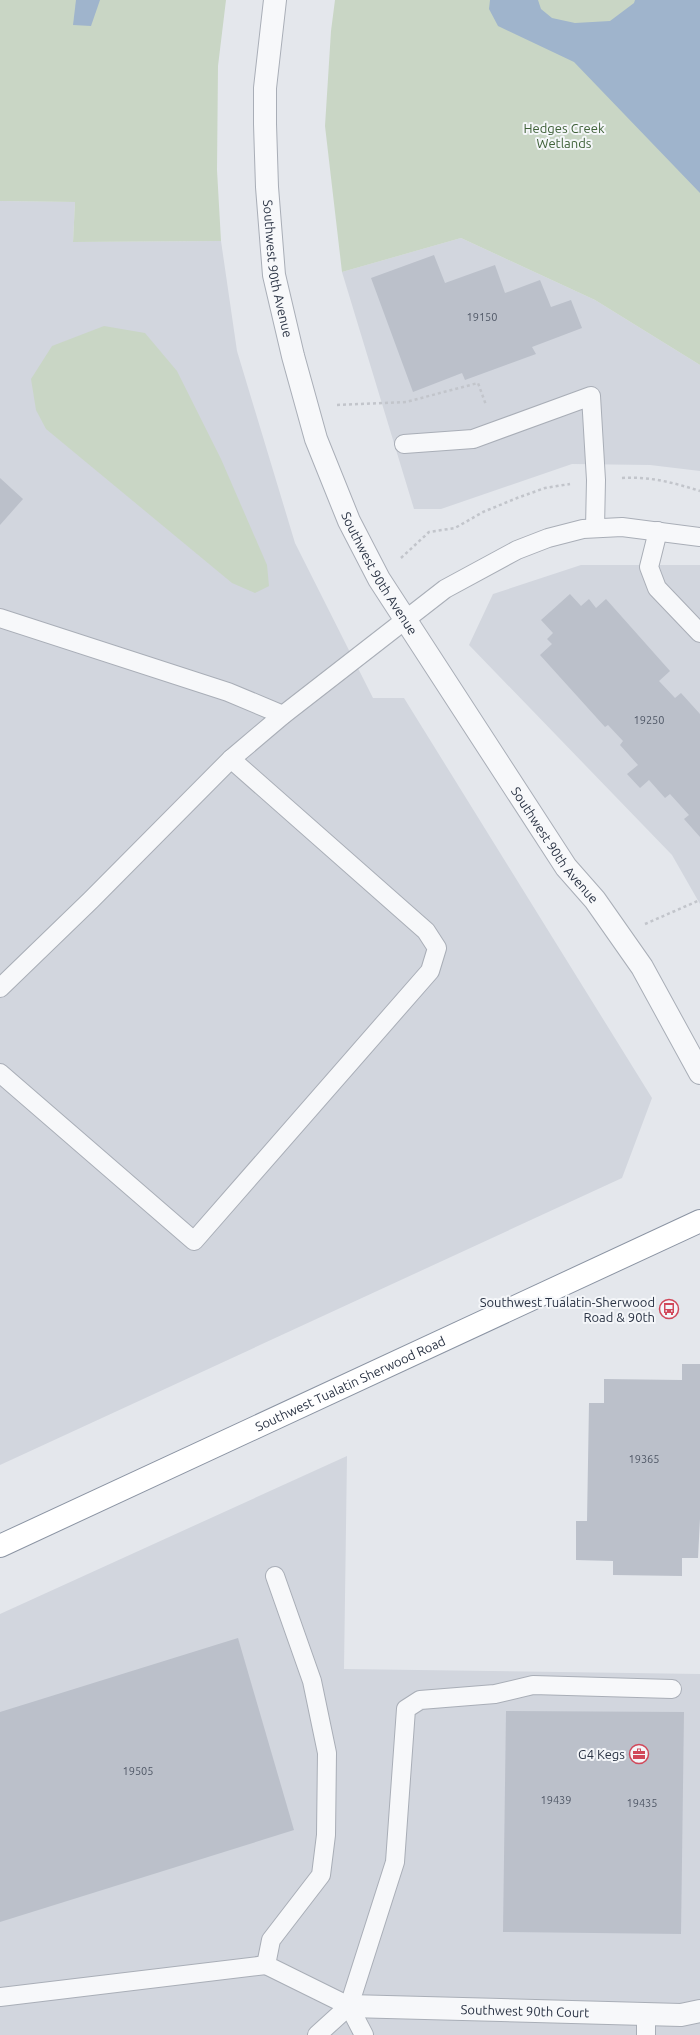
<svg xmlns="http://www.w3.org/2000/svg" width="700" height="2035" font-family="Ubuntu,sans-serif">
  <rect width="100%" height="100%" fill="#e4e7ec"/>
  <g fill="#d2d6de">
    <path d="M0,201l75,1 -2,40 148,-1 16,110 58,192 78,155h31l248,400 -30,80 -622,287z"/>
    <path d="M461,238l134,62 105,65v106l-50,-6 -78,-1 -131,45h-27l-72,-237z"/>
    <path d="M581,565h119v339l-28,-49 -203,-210 24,-51z"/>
    <path d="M347,1456l-3,213 356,5v361h-700v-421z"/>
  </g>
  <g fill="#c9d6c5">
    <path d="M0,0h226l-8,66 -1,104 4,71 -148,1 2,-40 -75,-1z"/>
    <path d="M335,0h365v365l-105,-65 -134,-62 -119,34 -17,-146 6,-95z"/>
    <path d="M104,326l41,7 32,38 44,88 46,106 2,21 -14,7 -23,-10 -186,-154 -10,-19 -5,-31 21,-33z"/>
  </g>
  <g fill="#9fb4cc">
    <path d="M76,0h24l-9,26 -18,-1z"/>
    <path d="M490,0h48l3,9 11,9 23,5 35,-2 24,-18 1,-3h65v193l-126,-131 -76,-36 -9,-17z"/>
  </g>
  <g fill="#bbc0ca">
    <path d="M434,255l11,28 50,-18 10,28 35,-13 11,27 20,-7 11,28 -50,19 4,7 -71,26 -3,-7 -49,19 -42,-114z"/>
    <path d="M0,478l23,21 -23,26z"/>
    <path d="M570,594l11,12 8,-7 7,9 10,-9 64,72 -11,10 16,17 6,-5 19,21v123l-16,-18 5,-4 -19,-21 -5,4 -16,-18 -9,8 -13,-14 11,-9 -18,-20 3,-4 -15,-16 -3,2 -65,-72 12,-11 -5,-5 6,-6 -12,-13z"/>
    <path d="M682,1364h18v155l-2,39h-16v18l-69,-1v-14l-37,-1v-39h11l2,-118h15v-24l78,1z"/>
    <path d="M238,1638l56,192 -294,92v-210z"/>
    <path d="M506,1711l178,1 -3,222 -178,-2z"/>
  </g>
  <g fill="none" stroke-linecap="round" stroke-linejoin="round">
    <defs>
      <g id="service">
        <path d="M404,444l69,-5 118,-43 5,84 -1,48"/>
        <path d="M658,531l-9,36 8,21 43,45"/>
        <path d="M0,618l228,74 55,23"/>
        <path d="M0,988l91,-88 140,-141 52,-44 162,-126 72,-39 31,-12 35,-9 39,-2 78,10"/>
        <path d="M0,1073l194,168 236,-270 7,-23 -11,-17 -195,-172"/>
        <path d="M275,1576l37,105 15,72 -1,82 -5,40 -50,65 -5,25 83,41 15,29"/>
        <path d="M0,1997l266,-32"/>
        <path d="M317,2035l32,-29 46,-144 11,-153 14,-9 75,-6 38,-9 139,4"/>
        <path d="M646,2035v-22"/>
      </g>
      <g id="minor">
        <path id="s1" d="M349,2006l332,9 19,-4"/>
      </g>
      <g id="tertiary">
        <path id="s2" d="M275,0l-10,88v36l2,63 7,88 19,81 23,83 33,82 30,58 187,288 29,33 47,67 58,106"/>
      </g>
      <g id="trunk">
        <path id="s3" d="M0,1546l700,-325"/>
      </g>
    </defs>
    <use href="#service" stroke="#a9aeb7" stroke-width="20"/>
    <use href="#minor" stroke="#a9aeb7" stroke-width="24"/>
    <use href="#tertiary" stroke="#a9aeb7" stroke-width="24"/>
    <use href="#trunk" stroke="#8b94a3" stroke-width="24"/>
    <g stroke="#c2c5cb" stroke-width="2.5" stroke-dasharray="3 3" stroke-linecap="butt">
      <path d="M337,405l69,-3 72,-19 8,22"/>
      <path d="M622,478c27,-2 53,5 78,13"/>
      <path d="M401,558l28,-26 26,-4 28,-16 34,-14 28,-10 25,-4"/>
      <path d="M645,924l55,-24"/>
    </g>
    <use href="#service" stroke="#f7f8fa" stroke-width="18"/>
    <use href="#minor" stroke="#f7f8fa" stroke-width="22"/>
    <use href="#tertiary" stroke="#f7f8fa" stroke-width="22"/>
    <use href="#trunk" stroke="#fff" stroke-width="22"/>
  </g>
  <defs>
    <symbol id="bus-ring" viewBox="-11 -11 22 22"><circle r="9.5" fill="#f4f6f9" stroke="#d1495b" stroke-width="1.5"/><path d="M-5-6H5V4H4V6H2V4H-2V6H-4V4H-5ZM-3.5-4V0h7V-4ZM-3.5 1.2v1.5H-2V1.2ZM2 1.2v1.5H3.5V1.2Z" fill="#d1495b"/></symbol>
    <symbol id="office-ring" viewBox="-11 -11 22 22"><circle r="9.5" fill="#f4f6f9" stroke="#d1495b" stroke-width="1.5"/><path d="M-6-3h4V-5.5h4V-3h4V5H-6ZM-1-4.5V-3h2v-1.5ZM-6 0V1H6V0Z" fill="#d1495b"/></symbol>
  </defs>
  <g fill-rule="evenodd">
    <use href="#bus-ring" x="658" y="1298" width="22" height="22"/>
    <use href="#office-ring" x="628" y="1743" width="22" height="22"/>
  </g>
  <g text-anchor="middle" stroke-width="4" stroke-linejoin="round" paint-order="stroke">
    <g font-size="11" fill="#4f5766">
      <text x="482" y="321">19150</text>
      <text x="649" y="724">19250</text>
      <text x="644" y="1463">19365</text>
      <text x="138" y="1775">19505</text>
      <text x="556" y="1804">19439</text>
      <text x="642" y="1807">19435</text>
    </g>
    <g font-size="13" fill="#3f6138" stroke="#f4f6f9">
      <text x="564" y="133">Hedges Creek<tspan x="564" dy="15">Wetlands</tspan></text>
    </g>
    <g font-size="13" fill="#2b3445" stroke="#f4f6f9">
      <text dy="5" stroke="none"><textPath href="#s2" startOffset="270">Southwest 90th Avenue</textPath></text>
      <text dy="5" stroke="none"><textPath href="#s2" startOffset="594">Southwest 90th Avenue</textPath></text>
      <text dy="5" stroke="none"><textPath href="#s2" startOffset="918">Southwest 90th Avenue</textPath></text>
      <text dy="5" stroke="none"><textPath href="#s3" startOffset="386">Southwest Tualatin Sherwood Road</textPath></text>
      <text dy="5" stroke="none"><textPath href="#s1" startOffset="176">Southwest 90th Court</textPath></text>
    </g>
    <g font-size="13" fill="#2b3445" stroke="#f4f6f9" text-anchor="end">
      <text x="655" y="1307">Southwest Tualatin-Sherwood<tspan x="655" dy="15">Road &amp; 90th</tspan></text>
      <text x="625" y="1759">G4 Kegs</text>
    </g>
  </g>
</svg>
